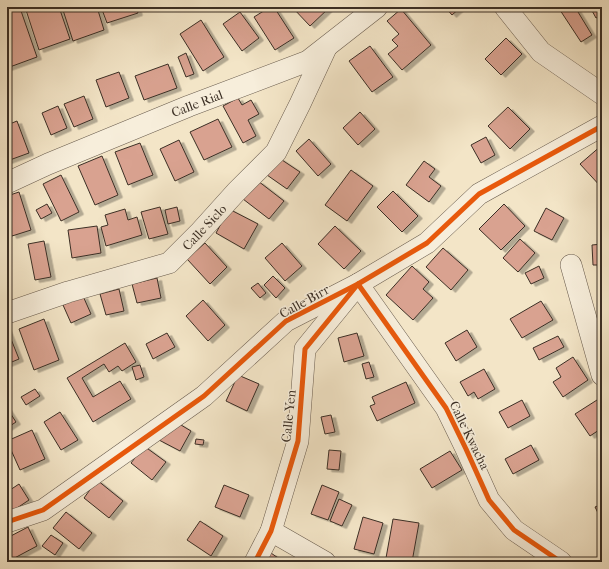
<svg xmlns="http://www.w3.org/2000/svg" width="609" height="569" font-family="'IM FELL French Canon',serif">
  <defs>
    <filter id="shadow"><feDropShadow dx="4.5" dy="2.5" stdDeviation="0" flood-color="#0004"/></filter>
  </defs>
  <rect width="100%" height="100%" fill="#f3e5c7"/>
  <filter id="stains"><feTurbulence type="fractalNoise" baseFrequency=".005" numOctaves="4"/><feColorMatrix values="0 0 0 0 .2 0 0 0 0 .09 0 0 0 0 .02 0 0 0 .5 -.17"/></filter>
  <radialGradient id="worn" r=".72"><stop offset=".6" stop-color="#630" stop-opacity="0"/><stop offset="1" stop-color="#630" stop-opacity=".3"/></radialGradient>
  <g fill="#d9a290" stroke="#3b2f25" filter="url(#shadow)">
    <path d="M25,7h34l11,32 -31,11z"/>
    <path d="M62,7h35l7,23 -31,11z"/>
    <path d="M101,7h35l2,6 -31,10z"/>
    <path d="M270,7h4l20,31 -19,12 -21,-33z"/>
    <path d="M292,7h38l-20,19z"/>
    <path d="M445,7h16l-9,8z"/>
    <path d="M558,7h17l17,28 -11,7z"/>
    <path d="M590,7h12v8l-6,3z"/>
    <path d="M20,8l17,49 -30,11v-56z"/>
    <path d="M401,9l30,36 -29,25 -14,-16 10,-8 -6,-6 7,-6 -12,-13z"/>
    <path d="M240,12l19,26 -17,13 -19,-27z"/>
    <path d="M201,20l23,37 -21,14 -23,-37z"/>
    <path d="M506,38l16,16 -21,21 -16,-16z"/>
    <path d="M370,46l23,31 -21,15 -23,-31z"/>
    <path d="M186,53l8,21 -8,3 -8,-20z"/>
    <path d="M168,64l9,24 -33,12 -9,-24z"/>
    <path d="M119,72l10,26 -23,9 -10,-27z"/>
    <path d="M84,96l9,23 -19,8 -10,-23z"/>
    <path d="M238,98l4,7 9,-5 8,14 -11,6 8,16 -13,7 -20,-37z"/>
    <path d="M58,106l9,22 -16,7 -9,-22z"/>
    <path d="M508,107l22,22 -20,20 -22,-23z"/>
    <path d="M360,112l15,17 -17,16 -15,-17z"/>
    <path d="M218,119l14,28 -28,13 -14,-28z"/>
    <path d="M17,121l12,32 -22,8v-36z"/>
    <path d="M486,137l9,18 -14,8 -10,-18z"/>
    <path d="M309,139l22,25 -13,12 -22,-25z"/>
    <path d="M179,140l15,32 -19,9 -15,-32z"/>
    <path d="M140,143l13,32 -25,10 -13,-33z"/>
    <path d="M602,145v43l-22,-24z"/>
    <path d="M102,156l16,39 -23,10 -17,-39z"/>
    <path d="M279,158l21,14 -13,17 -20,-14z"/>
    <path d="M424,161l11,8 -6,8 12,9 -12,16 -23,-17z"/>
    <path d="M351,170l22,16 -26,35 -22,-16z"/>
    <path d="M61,175l18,37 -18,9 -18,-37z"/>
    <path d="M258,181l26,20 -15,18 -26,-20z"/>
    <path d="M393,191l25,25 -16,16 -25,-25z"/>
    <path d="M19,192l12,38 -19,6 -5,-15v-25z"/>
    <path d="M47,204l5,9 -11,6 -5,-9z"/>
    <path d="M504,204l21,22 -24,24 -22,-21z"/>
    <path d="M160,207l8,27 -19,5 -8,-27z"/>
    <path d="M177,207l3,14 -12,3 -3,-14z"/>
    <path d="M546,208l18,10 -12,22 -18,-9z"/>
    <path d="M125,209l3,11 9,-3 5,18 -36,11 -5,-19 7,-2 -3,-10z"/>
    <path d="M229,209l29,15 -14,25 -28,-16z"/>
    <path d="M97,226l4,27 -29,5 -4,-28z"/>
    <path d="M335,226l26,25 -17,18 -26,-25z"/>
    <path d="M520,239l15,14 -17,19 -15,-14z"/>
    <path d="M44,241l7,36 -16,3 -7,-36z"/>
    <path d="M205,243l22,24 -17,17 -23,-25z"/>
    <path d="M282,243l20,23 -17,15 -20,-23z"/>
    <path d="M602,244v21h-9l-1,-20z"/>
    <path d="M443,248l25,22 -17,20 -25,-23z"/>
    <path d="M412,266l17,16 -6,7 10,9 -20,22 -27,-25z"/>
    <path d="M539,266l5,12 -13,6 -6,-11z"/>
    <path d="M273,276l12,12 -9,10 -12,-13z"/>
    <path d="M157,278l4,20 -24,5 -5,-19z"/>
    <path d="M258,283l8,10 -6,5 -9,-10z"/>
    <path d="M119,289l5,22 -18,4 -6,-21z"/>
    <path d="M83,296l8,18 -20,9 -8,-18z"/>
    <path d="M203,300l22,25 -17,16 -22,-25z"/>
    <path d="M541,301l12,19 -31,18 -12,-19z"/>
    <path d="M44,319l15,41 -25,10 -15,-41z"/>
    <path d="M7,329l12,30 -12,5z"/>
    <path d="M467,330l10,17 -21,14 -11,-18z"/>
    <path d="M167,333l8,14 -22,12 -7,-15z"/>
    <path d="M357,333l7,23 -20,6 -6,-24z"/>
    <path d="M558,336l6,11 -25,13 -6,-12z"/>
    <path d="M125,343l11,19 -14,9 -4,-5 -9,6 -5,-8 -22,14 11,19 27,-16 11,18 -38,23 -26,-44z"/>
    <path d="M573,357l15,23 -25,17 -10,-15 8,-5 -5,-9z"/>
    <path d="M369,362l5,15 -8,2 -4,-15z"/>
    <path d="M140,365l4,12 -8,3 -4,-13z"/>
    <path d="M484,369l11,20 -17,10 -4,-7 -6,4 -8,-14z"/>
    <path d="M238,375l21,9 -12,27 -21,-10z"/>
    <path d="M406,382l9,21 -38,18 -7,-15 5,-2 -3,-7z"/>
    <path d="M35,389l5,7 -14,9 -5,-8z"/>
    <path d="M522,400l8,16 -22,12 -9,-16z"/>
    <path d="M597,400l5,7v21l-12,8 -15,-22z"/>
    <path d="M7,408l9,14 -9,6z"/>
    <path d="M60,412l18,28 -17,10 -17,-28z"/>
    <path d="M331,415l4,17 -10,2 -4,-17z"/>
    <path d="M171,419l20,12 -11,20 -21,-11z"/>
    <path d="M32,430l13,29 -25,11 -13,-29z"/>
    <path d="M196,439l8,1 -1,5 -8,-1z"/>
    <path d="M531,445l8,15 -26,14 -8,-15z"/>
    <path d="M144,446l22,16 -14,18 -21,-17z"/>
    <path d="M329,450l12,1 -2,19 -12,-1z"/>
    <path d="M450,451l12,19 -30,18 -12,-19z"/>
    <path d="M97,480l26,21 -14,17 -25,-20z"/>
    <path d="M19,484l10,16 -21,14 -1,-2v-20z"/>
    <path d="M224,485l25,10 -9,22 -25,-10z"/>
    <path d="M322,485l17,7 -11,28 -17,-6z"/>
    <path d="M339,499l13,6 -10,21 -12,-5z"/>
    <path d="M602,504v17l-7,-14z"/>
    <path d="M66,512l26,21 -13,16 -26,-21z"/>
    <path d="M363,517l20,6 -9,31 -20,-5z"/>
    <path d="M393,519l26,4 -7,39 -26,-4z"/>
    <path d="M200,521l23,15 -12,20 -24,-16z"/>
    <path d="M28,527l9,19 -30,16v-24z"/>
    <path d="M51,535l12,8 -8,12 -13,-9z"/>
    <path d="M271,553l10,7 -1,2h-16z"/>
    <path d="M473,558v4h-24v-3z"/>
  </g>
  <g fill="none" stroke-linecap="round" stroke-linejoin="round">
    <defs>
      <g id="minor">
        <path d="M505,7l36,45 61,42"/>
        <path d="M7,183l41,-19 141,-58 119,-45 69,-54"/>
        <path d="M571,265l31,110"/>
        <path d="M7,313l61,-21 101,-29 30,-30 37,-41 40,-40 24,-48 26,-56"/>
        <path d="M7,522l36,-12 161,-114 82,-75 72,-37 69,-41 52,-49 123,-68"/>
        <path d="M271,531l54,31"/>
        <path d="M255,562l16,-31 27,-90 7,-92 53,-65 88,124 20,41 23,51 25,30 47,32"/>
      </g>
    </defs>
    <use href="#minor" stroke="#695c4e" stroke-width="22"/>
    <use href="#minor" stroke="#f7eedb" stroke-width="21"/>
    <defs>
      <g id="cycleway">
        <path d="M7,522l36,-12 161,-114 82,-75 72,-37 69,-41 52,-49 123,-68"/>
        <path d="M255,562l16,-31 27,-90 7,-92 53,-65 88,124 20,41 23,51 25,30 47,32"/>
      </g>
    </defs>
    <use href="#cycleway" stroke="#f7eedb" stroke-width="8"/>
    <use href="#cycleway" stroke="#e8590c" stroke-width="5"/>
  </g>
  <g text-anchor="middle" stroke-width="3" stroke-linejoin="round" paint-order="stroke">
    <g font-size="13" fill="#3b2f25" stroke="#f7eedb">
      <text transform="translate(197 103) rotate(-21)" y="5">Calle Rial</text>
      <text transform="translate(204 227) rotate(-47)" y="5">Calle Siclo</text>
      <text transform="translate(304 301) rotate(-29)" y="5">Calle Birr</text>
      <text transform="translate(288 416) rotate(-84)" y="5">Calle Yen</text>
      <text transform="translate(470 435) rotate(64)" y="5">Calle Kwacha</text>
    </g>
  </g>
  <rect width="609" height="569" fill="none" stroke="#f3e5c7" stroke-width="24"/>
  <rect x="8" y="8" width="593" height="553" fill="none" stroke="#3b2f25" stroke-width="2"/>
  <rect x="12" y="12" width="585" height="545" fill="none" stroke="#3b2f25"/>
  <rect width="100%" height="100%" filter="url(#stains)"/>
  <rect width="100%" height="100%" fill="url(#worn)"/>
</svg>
